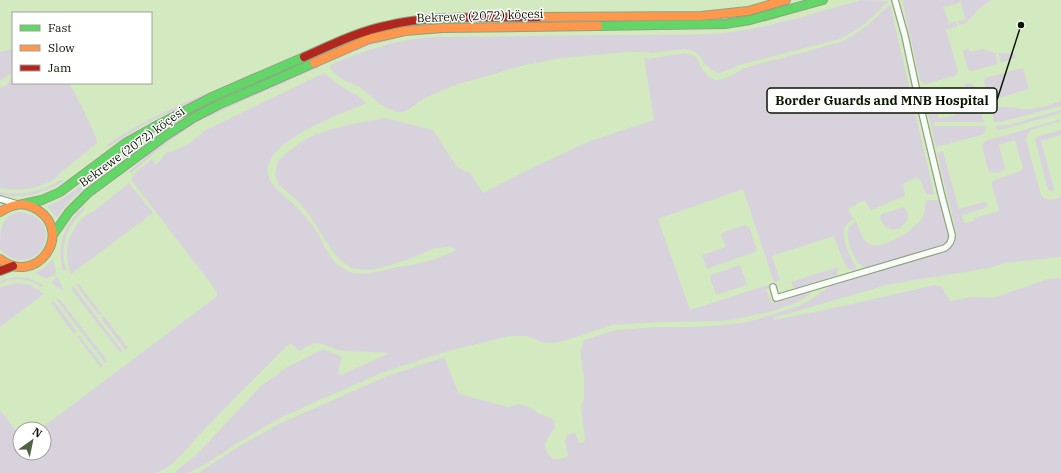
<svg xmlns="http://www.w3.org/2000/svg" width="1061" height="473" font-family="'IBM Plex Serif',serif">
  <rect width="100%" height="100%" fill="#d3eac1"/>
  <g fill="#d8d2dc">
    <path d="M861,0l28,1 -23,22 -10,7 -16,9 -97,25 -20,8 -4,1 -6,-2 -9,-8 -5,-9 -8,-4 -7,-1 -33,4 -6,-1h-17l-67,6 -40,8 -66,19 -32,14 -15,11 -5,2h-6l-6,-2 -11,-6 -19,-16 -19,-9 -8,-6 -4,-5v-3c37,-15 66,-26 107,-28l280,-3c49,-5 97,-21 144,-34z"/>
    <path d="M902,0h89l-12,9 -13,14 -7,2 -1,-4 9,-2 -1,-2 -1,1 -4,-14 1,-1 -1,-2 -2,1v1l-14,4v-1l-2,1v2h1l5,13 -1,1v2l2,-1v-1l6,-2 2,5 -12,4 12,41 -3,5 -30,8v-1l-5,-3z"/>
    <path d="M890,4l44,190c-12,3 -9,-7 -14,-15l-4,-1 -13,6 2,12 -34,14 -7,-10 -16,9 6,10c-5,3 -9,6 -10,12 -2,9 8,30 13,38 -3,1 -6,2 -9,-1 -5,-4 -11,-25 -14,-32l-62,20 8,24 -6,2 -31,-93 -85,30 32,91 78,-25 1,3 -3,1 5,14 45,-14 -13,10 -10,5 -24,8 -34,7 -12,2 -63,1 -48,3 -45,15 -14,3 -11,-1 -15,-6h-18l-61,15 -64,21 -60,26 -46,21 -39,23 -32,21 -18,10h-15l23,-19 64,-68 25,-18 37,-19 19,8 -4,16 3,2 49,-22 -42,-2 -10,-1 -16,-6 -8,-1 -15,8 -9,-8c-30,29 -58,58 -86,87 -15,15 -28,35 -47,43h-157v-63l20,26v17h24v-24h-4l176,-132 1,-3 -2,-5 -83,-108c0,-8 14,-16 20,-22l4,6 12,-14 3,1 16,-7 19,-15 118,-57 18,14 13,7 12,9c-23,10 -118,42 -96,79 8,12 22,19 30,30 7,7 14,16 18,24 5,9 9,19 16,26 4,4 12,9 18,11 14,3 31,-3 45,-6 11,-2 22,-3 33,-7 8,-2 17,-6 25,-10l-5,-3 -16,1 -28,12 -31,9 -8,1 -15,-1 -12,-8 -11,-13 -19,-31 -13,-16 -19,-16 -4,-10 1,-7 3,-8 10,-9 15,-11 12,-6 31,-9 38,-7 48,12 23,36 4,3 10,4 13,20 45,-23 62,-29 64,-21 -10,-62 5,1 35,-6 9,2 3,2 6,12 5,6 4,3 5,2 6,-1 7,-2 15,-9 97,-26 17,-10 9,-6z"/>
    <path d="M396,37v2l-28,7 -22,9 -125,56 -24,11 -33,23 -33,28 -2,-2 34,-28 33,-22 149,-68 22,-9z"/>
    <path d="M13,49v23l-13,9v-29z"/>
    <path d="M969,49l1,3 12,-3 14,4 1,11 -25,7h-2l-2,-2 -5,-17v-1z"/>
    <path d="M999,53l16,1v4l-14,5z"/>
    <path d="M1023,68l6,21 -37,11 -4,-1 -4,-17 1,-4z"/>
    <path d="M13,78v5h56l13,24 14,30 1,6 -38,31 -2,3c-17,12 -37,15 -57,11v-100l6,-3z"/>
    <path d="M970,83l4,2 10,37h-50l-1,4h52c1,4 1,7 -3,9l-46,12 -11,-47 8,-2 6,21 32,-9 -7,-26z"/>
    <path d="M204,94v2l-57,27 -39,24 -1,-2c30,-21 63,-36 97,-51z"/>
    <path d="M1061,101v5l-61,16h-6l-2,-10c9,-11 27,-1 39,-3 10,-1 20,-5 30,-8z"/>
    <path d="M1061,110v3l-57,16 -6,1 -2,-2 -1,-2 13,-1z"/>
    <path d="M1061,119v2l-30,9 -4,5 -1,5 15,55c6,7 12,5 20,2v60l-57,6 -14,5 -100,16 -117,34 1,2 78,-16 83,-19 7,2 8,14 23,-4 20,1 55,-19 13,-1v195h-863l45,-29 38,-21 104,-46 59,-20 15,37 49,13 11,-3 8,2 13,8 14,6 1,8c-9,12 -16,20 -1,31h7l7,-3 -3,-15 2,-6 8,-2 5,10h4l1,-5 -4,-31 1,-4 2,-2c0,-7 0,-15 0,-23 -2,-13 -6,-26 0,-38l32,-10 42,-3h34l32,-2 17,-2 14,-3 44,-14 11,-6 17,-12 8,-5 112,-34c6,-3 8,-7 10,-14l-20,-82 6,-2 16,58 24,-7h2l2,2v2l-2,2 -23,7 2,8 10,-2v-3l25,-7 -7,-26 1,-4 27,-10 3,-3 -8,-28 -16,5 6,24c-4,4 -13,6 -17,1l-6,-24 3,-5z"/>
    <path d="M1061,130v5l-20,6 13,48 -1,2 -4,-1 -2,-3 -12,-48 3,-3z"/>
    <path d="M129,149l2,1 -1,2c-23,18 -58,41 -73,65h-1l-8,-10 -1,-1 12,-5 16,-11z"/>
    <path d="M60,180h3l1,1c-20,12 -40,18 -64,14v-3c21,4 42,0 60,-12z"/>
    <path d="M129,183l24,30 -82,61c-7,-20 -5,-34 7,-51 5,-5 8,-9 15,-11z"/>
    <path d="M929,200h9l3,3 8,31 -2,5 -5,7 -67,21c-3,0 -7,1 -10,0 -10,-2 -19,-27 -17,-36 1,-5 4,-7 8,-10 3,7 6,18 12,22 13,10 46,-14 54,-24 4,-6 2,-13 4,-18z"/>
    <path d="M83,207l2,2c-18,17 -26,36 -19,61l-3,1c-7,-26 1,-46 20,-64z"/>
    <path d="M902,207c4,2 6,6 6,11 -2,3 -5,8 -8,10 -10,6 -22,-5 -19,-14l8,-2z"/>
    <path d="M20,212c8,1 14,3 20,9 20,22 -15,57 -40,28 0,-19 0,-33 20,-37z"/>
    <path d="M745,225l4,2 1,2 7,22 -50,18 -5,-14 24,-8 -5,-12 1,-2z"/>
    <path d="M53,259l3,14 -9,6 -12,-6 9,-5z"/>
    <path d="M740,265l7,20 -29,9h-2l-6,-16 1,-3z"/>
    <path d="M838,267l-1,8 -41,13 -4,-3 -1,-3z"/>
    <path d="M15,277l14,1 14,7 -1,2c-15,-9 -25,-10 -42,-4v-2z"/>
    <path d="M58,277l5,12v2l-12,-9z"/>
    <path d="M17,283l13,2 14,9 -44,33v-40z"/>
    <path d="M78,283l24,31 -3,1 -23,-30z"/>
    <path d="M73,286l50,66h-3l-2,-2 -44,-57 -2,-4z"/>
    <path d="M56,299h3l3,3 44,57 1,3 -1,2z"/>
    <path d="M54,301l23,31 -3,2 -23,-31z"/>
    <path d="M104,316l24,32 -3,2 -24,-32z"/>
    <path d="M79,335l24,31 -2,2 -24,-31z"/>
  </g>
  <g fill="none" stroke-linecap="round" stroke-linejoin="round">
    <defs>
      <g id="street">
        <path d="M0,199l17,5"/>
        <path d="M773,287l3,11 169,-50c5,-4 7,-7 7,-13l-11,-42 -24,-101 -12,-56 -10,-36"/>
      </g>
      <g id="fast">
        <path d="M598,26l127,-2 25,-4 73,-20"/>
        <path d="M23,204l19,-4 18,-8 67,-50 27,-15 60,-31 90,-39"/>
        <path d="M53,235l16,-23 19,-19 77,-57 28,-18 25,-13 96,-42"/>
      </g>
      <g id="slow">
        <path d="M538,17l163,-1 47,-5 38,-11"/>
        <path d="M314,63l55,-24 36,-8 38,-3 155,-2"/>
        <path d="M0,212c13,-8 24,-11 38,-2 36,24 -2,77 -38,49"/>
      </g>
      <g id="jam">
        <path d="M304,57c27,-12 53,-25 81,-31 48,-12 103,-8 153,-9"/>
        <path d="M0,271l13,-5"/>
      </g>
    </defs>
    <use href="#street" stroke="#90a282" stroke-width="8"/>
    <use href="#fast" stroke="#90a282" stroke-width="10"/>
    <use href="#slow" stroke="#90a282" stroke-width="10"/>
    <use href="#jam" stroke="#90a282" stroke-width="10"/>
    <use href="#street" stroke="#f8fcf6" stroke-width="5.5"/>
    <use href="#fast" stroke="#63d668" stroke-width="8"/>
    <use href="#slow" stroke="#ff974d" stroke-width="8"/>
    <use href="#jam" stroke="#b3261e" stroke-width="8"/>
  </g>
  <g text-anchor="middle" stroke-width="3" stroke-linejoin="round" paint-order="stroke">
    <g font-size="12" fill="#0a1700" stroke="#fff">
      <text transform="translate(480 16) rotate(-2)" y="4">Bekrewe (2072) köçesi</text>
      <text transform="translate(132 147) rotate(-36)" y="4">Bekrewe (2072) köçesi</text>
    </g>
  </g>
  <path fill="none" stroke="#0a1700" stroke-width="1.5" d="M1021 25L997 100"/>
  <circle fill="#0a1700" stroke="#fff" stroke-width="1.5" cx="1021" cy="25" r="4"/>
  <rect fill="#fff" stroke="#0a1700" stroke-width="1.5" x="767" y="88" width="230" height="25" rx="4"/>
  <g font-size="13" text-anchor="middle" font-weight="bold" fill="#0a1700">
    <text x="882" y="105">Border Guards and MNB Hospital</text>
  </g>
  <rect x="12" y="12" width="140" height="72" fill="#ffffff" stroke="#9da299"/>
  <rect x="20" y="25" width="20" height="6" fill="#63d668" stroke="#9da299"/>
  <text x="48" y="32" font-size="12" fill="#0a1700">Fast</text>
  <rect x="20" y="45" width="20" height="6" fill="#ff974d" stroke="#9da299"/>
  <text x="48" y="52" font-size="12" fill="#0a1700">Slow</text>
  <rect x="20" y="65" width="20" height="6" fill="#b3261e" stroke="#9da299"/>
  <text x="48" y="72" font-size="12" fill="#0a1700">Jam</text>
  <g transform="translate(32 441) rotate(33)"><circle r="19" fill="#ffffff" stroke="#9da299"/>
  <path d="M0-3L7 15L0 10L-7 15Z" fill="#506144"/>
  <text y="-6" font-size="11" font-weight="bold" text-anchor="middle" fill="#0a1700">N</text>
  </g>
</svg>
